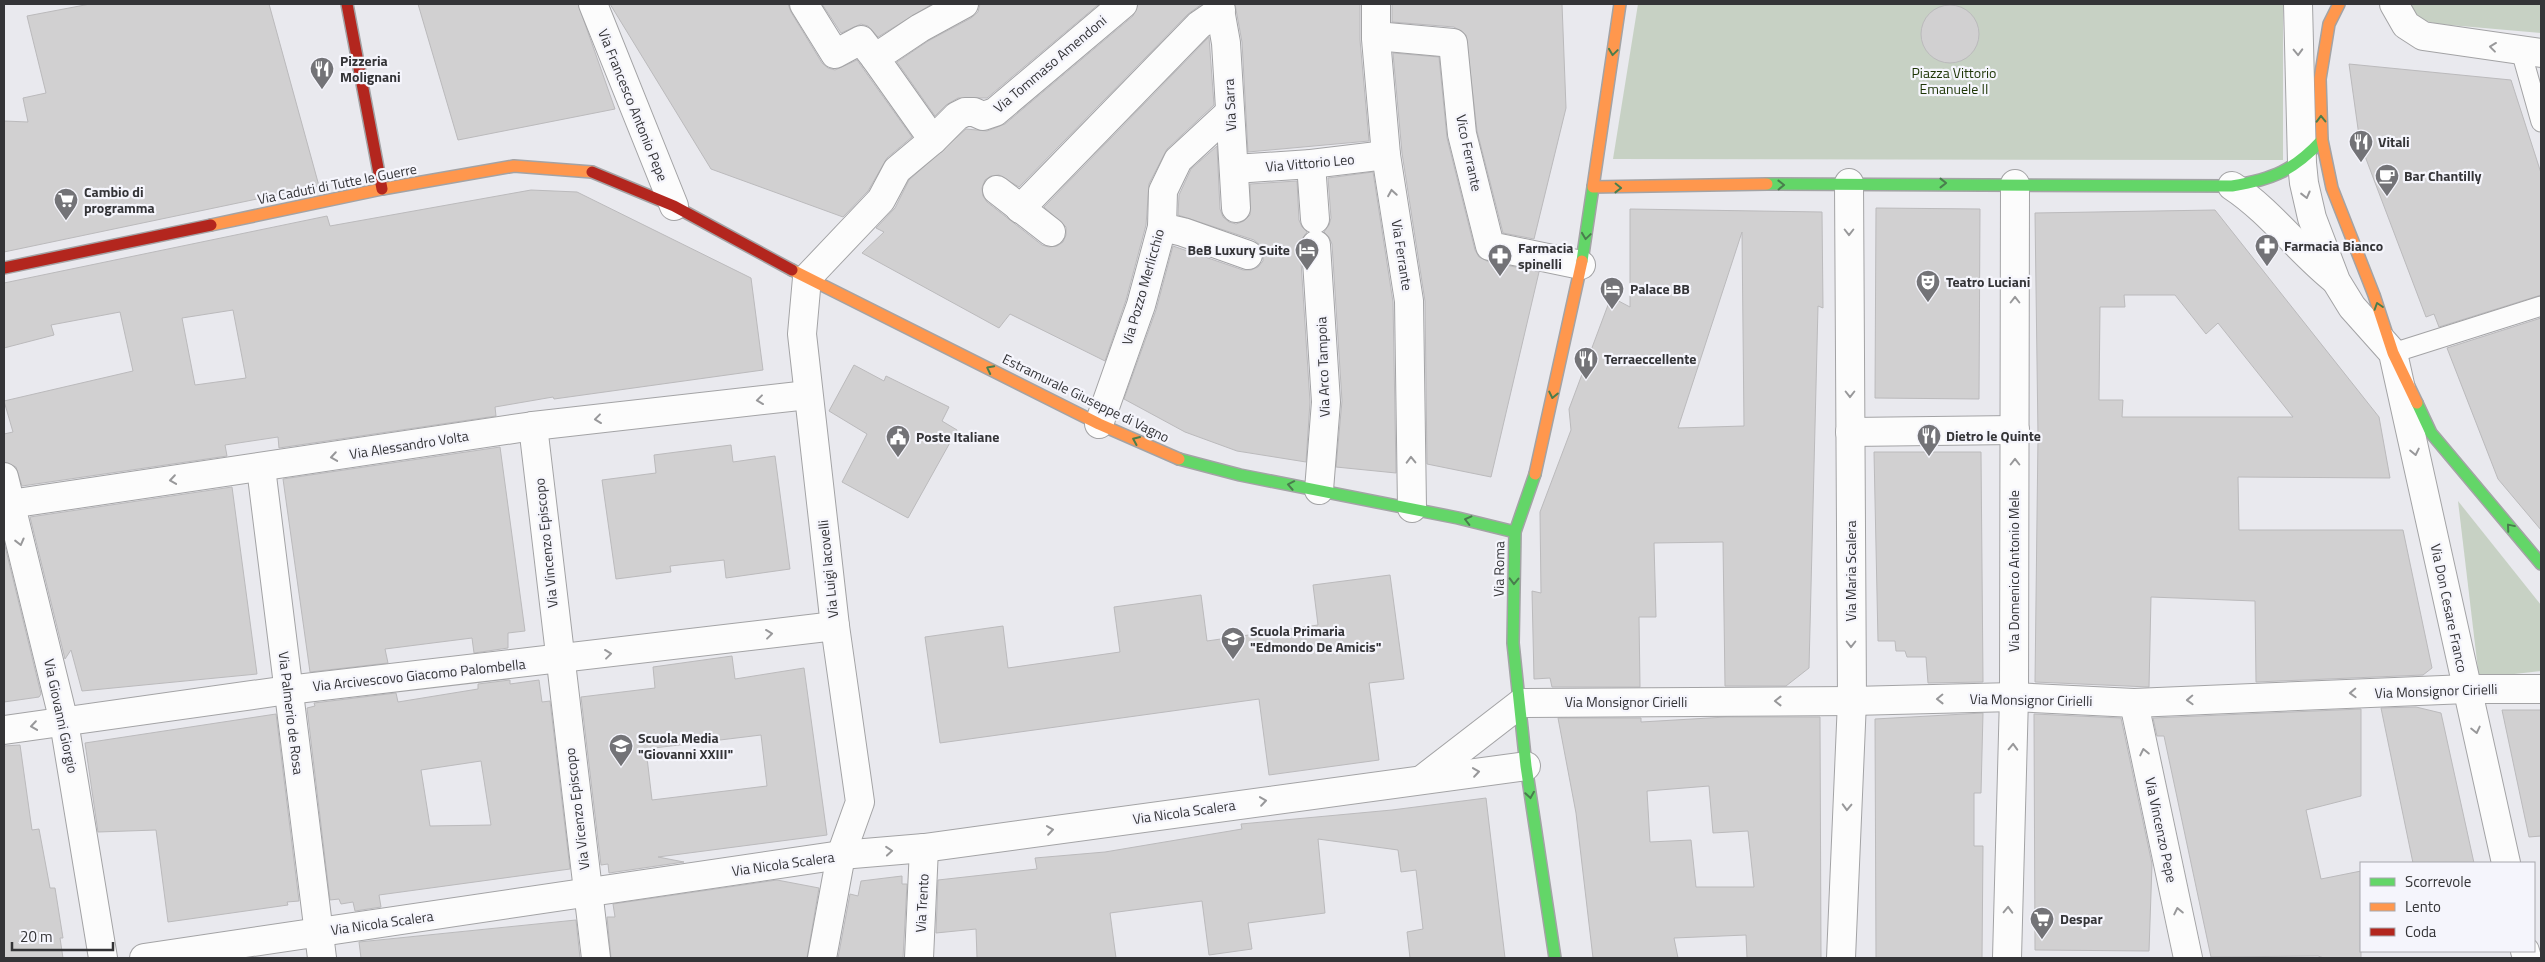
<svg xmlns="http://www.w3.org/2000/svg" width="2545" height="962" font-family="'Titillium Web',sans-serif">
  <rect width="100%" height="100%" fill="#e9e9ee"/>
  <g fill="#c7d1c4">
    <path d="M1638,4h645v156l-670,-1z"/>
    <path d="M2405,4h136v29l-103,-9 -20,-5z"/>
    <path d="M2458,501l83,104v66l-62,7z"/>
  </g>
  <g fill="#d1d0d1" stroke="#bbbabc" fill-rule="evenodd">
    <path d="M90,4h179l50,182 -315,66v-131l24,1 -5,-24 23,-5 -19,-77z"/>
    <path d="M418,4h160l37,105 -157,31z"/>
    <path d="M610,4h178l3,8 31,51 6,5 7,2 22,-10 55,77 -25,21 -19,33 -25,26 -132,-48z"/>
    <path d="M822,4h110l-54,33 -10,-11 -7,-2 -20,9z"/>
    <path d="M980,4h119l-112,94h-29l-12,7 -11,11 -38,-54 31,-21 43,-23 7,-6z"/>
    <path d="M1138,4h64l-14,10 -169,173 -20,-12 -8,1 -6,4 -3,8 1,8 4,6 23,18 32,25 7,2 8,-1 6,-4 3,-7v-8l-22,-20 165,-170 5,68 -47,44 -18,35 -3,41 -20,75 -21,61 -95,-47 -11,14 -137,-75 22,-21 -8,-4 19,-20 14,-28 57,-51 21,2 18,-7 128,-108z"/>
    <path d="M1235,4h125v36l9,101 -121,11 -6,-110z"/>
    <path d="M1392,4h170l4,104 -32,131 -31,-6 -26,-102 -11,-96 -12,-8 -62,-5z"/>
    <circle cx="1950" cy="34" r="29"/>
    <path d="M1393,53l46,4 8,81 28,112 4,7 8,4 52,11 -48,205 -64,-13 -2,-163 -23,-148z"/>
    <path d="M2349,64l162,16 30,93v122l-102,32 -5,-13 -8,3 -66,-174z"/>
    <path d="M1217,146l3,63 3,8 6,5 7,2 8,-3 6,-6v-31l47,-3 2,39 3,7 5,5 -5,7 -2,7 10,156 -4,60 -69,-11 -52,-19 -61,-33 32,-89 17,-64 70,24h8l7,-3 5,-6v-9l-3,-7 -6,-5 -76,-25 1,-20 12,-26z"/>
    <path d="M1373,172l20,130 3,171 -60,-6 6,-66 -10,-157 -3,-7 -5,-5 5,-7 2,-7 -3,-40z"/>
    <path d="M531,190l46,2 174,86 12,92 -209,29 -1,-2 -58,10 1,9 -217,32 -1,-11 -53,8 2,11 -205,30 -6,-19 -12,-5v-28l9,-2 -9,-31 129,-30 -13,-59 -69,13 3,10 -50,13v-65l323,-67 3,10zM233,310l13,68 -51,7 -13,-67z"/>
    <path d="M1876,208l104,1 -1,190 -104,-1z"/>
    <path d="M1630,209l192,3 1,96 -5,-2 -9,362 -23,18h-61l-2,-144 -69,1 2,74h-17l1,70h-88l-2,-9 -16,1 -2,-88 9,2 -1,-81 31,-82 -2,-21 42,-112 19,10zM1742,232l2,194 -66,2z"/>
    <path d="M2215,210l164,207 11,61 -152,-1 1,53h164l29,138 -9,7 -167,7 -1,-81 -104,-4 -2,90 -114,-5 3,-246 -3,-223zM2124,295h51l31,39 12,-11 75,94h-171l1,-17h-24l1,-93h25z"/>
    <path d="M2541,318v212l-43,-51 -51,-131z"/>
    <path d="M854,365l30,16 2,-5 63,31 -7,14 15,9 -49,88 -66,-36 25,-48 -38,-23z"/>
    <path d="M731,445l2,17 42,-6 15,113 -64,9 -2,-18 -54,6 1,6 -55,7 -14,-99 54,-7 -2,-18z"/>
    <path d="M500,447l25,184 -17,2v15l-34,5 -2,-15 -87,11 3,14 -78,9 -27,-193z"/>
    <path d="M1874,452h107l2,230 -55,1 -2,-26h-19l-2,-6h-9l-1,-10h-17z"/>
    <path d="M232,487l25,187 -175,17 -11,-41 -6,9 -35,-142z"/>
    <path d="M4,542l37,152 -2,3 -35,5z"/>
    <path d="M1390,575l14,104 -35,4 10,77 -110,15 -10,-76 -319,44 -15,-106 78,-11 5,42 112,-16 -6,-45 87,-12 6,46 111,-16 -5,-40z"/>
    <path d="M732,656l3,23 69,-11 23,167 -169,22 26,5 -75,11 -1,-9 -7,1 -20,-168 74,-9 -2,-21zM761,735l6,51 -115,14 -6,-51z"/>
    <path d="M510,680v4l29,-4 3,22 8,-1 20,168 -191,26 2,12 -26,4 -2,-9 -12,2 -2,-5 -9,1 -23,-192 8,-2 -1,-3 82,-10 2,9 80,-13v-5zM481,761l10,64 -61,1 -9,-56z"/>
    <path d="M2416,707l25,6 33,150h-61l-32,-155z"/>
    <path d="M2361,709v87l-55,14 15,69 40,-8v87h-37l-6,-2 -107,1 -47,-221h-7l-4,-18z"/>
    <path d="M2502,710h39v126l-12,1z"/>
    <path d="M1983,713l-2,80h-7v53h9l-1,112h-106l-1,-239z"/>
    <path d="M276,714l23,187 -12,1 1,3 -120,17 -12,-92 -58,2 -13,-89z"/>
    <path d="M2034,714l87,4 31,146 -3,87 -114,-1z"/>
    <path d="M1726,717h94l1,241h-74l-1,-23 -72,3 4,20h-85l-17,-145 -18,-95h83v4zM1709,786l4,47 35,-2 6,56h-58l-5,-47 -41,2 -3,-51z"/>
    <path d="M20,745l12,85 7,-1 11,59h5l8,50h-3l3,20h-59v-212z"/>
    <path d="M1486,798l19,160h-95l-3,-26 16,-3 -7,-59 -15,2 -3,-22 -80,-11 7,74 -77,10 4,26 -43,6 -7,-54 -92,12 6,45h-139l-1,-29 -40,4 2,-53 99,-11 -2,-11 70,-6 137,-23 -1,-5 151,-14z"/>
    <path d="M902,876v8h5l-4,74h-65l12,-64 8,2 3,-15z"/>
    <path d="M777,880l42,8 -12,70h-196l-4,-41h8l-2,-13z"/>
    <path d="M576,920l4,38h-219l-2,-16z"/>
  </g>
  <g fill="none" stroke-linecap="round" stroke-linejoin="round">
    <defs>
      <g id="lane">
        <path d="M2521,51l20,71"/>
        <path d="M2393,353l148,-47"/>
      </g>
      <g id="street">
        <path d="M593,4l81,202"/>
        <path d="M804,4l31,50 26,-14 14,18"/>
        <path d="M1219,4l7,39 10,165"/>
        <path d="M1376,4v35l10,116 23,146 3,207"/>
        <path d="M2298,4l4,159 2,20 8,35 24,63 16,26 41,46 113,510"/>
        <path d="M2394,4l12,21 17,11 118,17"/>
        <path d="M1376,36l77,7 9,91 28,112 91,19"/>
        <path d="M933,140l-58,-82 45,-30 44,-24"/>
        <path d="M1311,164l4,55"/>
        <path d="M1234,169l77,-5 75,-9"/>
        <path d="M2232,186c38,25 66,64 102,93"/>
        <path d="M997,190l54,42"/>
        <path d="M1020,209l179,-184 22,-15"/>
        <path d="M1162,227l21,5 65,23"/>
        <path d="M1316,245l10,157 -7,88"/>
        <path d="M1099,424l42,-119 21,-78 1,-36 15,-31 52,-48"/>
        <path d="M533,426l63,532"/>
        <path d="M1850,432l165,-2"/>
        <path d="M261,468l61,490"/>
        <path d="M4,477l60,245 39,236"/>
        <path d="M10,504l523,-78 275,-31"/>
        <path d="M2134,703l54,255"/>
        <path d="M4,730l284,-40 547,-64"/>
        <path d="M1424,778l97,-75 331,-2 162,-4 120,6 333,-14h74"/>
        <path d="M2525,951l2,7"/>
        <path d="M144,958l697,-103 83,-7 602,-82"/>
        <path d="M822,958l19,-103 19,-53 -25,-176 -33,-292 5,-56 74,-78 16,-30 36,-30 24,-24 8,-4h9l9,4 12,-4 128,-108"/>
        <path d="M919,958l5,-110"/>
        <path d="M1841,958l11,-257 -3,-518"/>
        <path d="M2007,958l7,-261 1,-513"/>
      </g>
      <g id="fast">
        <path d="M1767,184l465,2c41,-7 61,-15 90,-46"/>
        <path d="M1582,261l11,-74"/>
        <path d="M2417,403l14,30 110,131"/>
        <path d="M1179,459l61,16 218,43 57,14"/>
        <path d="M1535,474l-20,58 -2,111 13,123 29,192"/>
      </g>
      <g id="slow">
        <path d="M1620,4l-27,183 174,-3"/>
        <path d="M2339,4l-10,20 -9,55 2,61 10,48 42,107 19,58 24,50"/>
        <path d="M211,225l171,-36 132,-23 78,6"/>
        <path d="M792,270l307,154 80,35"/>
        <path d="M1535,474l47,-213"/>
      </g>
      <g id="jam">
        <path d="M347,4l35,185"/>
        <path d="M592,172l82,34 118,64"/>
        <path d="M4,268l207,-43"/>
      </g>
    </defs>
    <use href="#lane" stroke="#a3a3a5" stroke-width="21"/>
    <use href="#street" stroke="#a3a3a5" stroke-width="30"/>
    <use href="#fast" stroke="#a3a3a5" stroke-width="14"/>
    <use href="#slow" stroke="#a3a3a5" stroke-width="14"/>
    <use href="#jam" stroke="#a3a3a5" stroke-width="14"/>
    <use href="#lane" stroke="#fcfcfc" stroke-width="19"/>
    <use href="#street" stroke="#fcfcfc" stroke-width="28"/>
    <use href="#fast" stroke="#63d668" stroke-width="11"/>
    <use href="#slow" stroke="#ff974d" stroke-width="11"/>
    <use href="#jam" stroke="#b3261e" stroke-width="11"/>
  </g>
  <defs><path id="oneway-chevron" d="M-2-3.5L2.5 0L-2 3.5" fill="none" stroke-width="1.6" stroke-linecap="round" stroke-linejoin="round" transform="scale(1.25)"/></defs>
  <g stroke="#98989a">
    <use href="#oneway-chevron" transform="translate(2493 47) rotate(-173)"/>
    <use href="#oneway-chevron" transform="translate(2298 52) rotate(88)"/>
    <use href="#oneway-chevron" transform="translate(1392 193) rotate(-99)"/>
    <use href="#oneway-chevron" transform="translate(2306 195) rotate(76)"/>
    <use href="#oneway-chevron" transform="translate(1849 232) rotate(90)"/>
    <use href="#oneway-chevron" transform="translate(2015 300) rotate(-90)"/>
    <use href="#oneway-chevron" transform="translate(1850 394) rotate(90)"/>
    <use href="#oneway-chevron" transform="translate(760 400) rotate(173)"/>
    <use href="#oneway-chevron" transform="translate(598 419) rotate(173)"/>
    <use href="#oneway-chevron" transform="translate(2415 452) rotate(78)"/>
    <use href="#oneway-chevron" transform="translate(334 457) rotate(171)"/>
    <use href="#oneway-chevron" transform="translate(1411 460) rotate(-91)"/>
    <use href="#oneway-chevron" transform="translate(2015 462) rotate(-90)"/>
    <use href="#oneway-chevron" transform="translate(173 480) rotate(172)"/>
    <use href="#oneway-chevron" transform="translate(20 542) rotate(76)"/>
    <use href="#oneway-chevron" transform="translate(769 634) rotate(-7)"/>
    <use href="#oneway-chevron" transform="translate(1851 644) rotate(90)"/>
    <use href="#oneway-chevron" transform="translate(608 654) rotate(-7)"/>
    <use href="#oneway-chevron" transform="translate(2353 693) rotate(178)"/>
    <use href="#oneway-chevron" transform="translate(1940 699) rotate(179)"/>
    <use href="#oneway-chevron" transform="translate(2190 700) rotate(178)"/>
    <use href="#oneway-chevron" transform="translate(1778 701) rotate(180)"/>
    <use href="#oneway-chevron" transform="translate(34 726) rotate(172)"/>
    <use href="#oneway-chevron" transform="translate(2476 730) rotate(77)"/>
    <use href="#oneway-chevron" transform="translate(2013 747) rotate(-88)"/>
    <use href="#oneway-chevron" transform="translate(2144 752) rotate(-102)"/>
    <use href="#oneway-chevron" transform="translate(1476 772) rotate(-8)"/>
    <use href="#oneway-chevron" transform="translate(1263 801) rotate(-8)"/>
    <use href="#oneway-chevron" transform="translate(1847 807) rotate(92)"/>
    <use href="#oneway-chevron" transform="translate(1050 830) rotate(-8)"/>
    <use href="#oneway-chevron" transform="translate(889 851) rotate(-5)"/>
    <use href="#oneway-chevron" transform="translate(2008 910) rotate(-88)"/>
    <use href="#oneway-chevron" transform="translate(2178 911) rotate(-102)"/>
  </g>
  <g stroke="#497d4d">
    <use href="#oneway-chevron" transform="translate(1613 52) rotate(98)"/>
    <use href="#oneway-chevron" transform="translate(2321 119) rotate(-91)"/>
    <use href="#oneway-chevron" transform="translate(1943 183)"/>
    <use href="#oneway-chevron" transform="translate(1781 185) rotate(-1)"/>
    <use href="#oneway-chevron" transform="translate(1618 188) rotate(1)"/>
    <use href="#oneway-chevron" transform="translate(1586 236) rotate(98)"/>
    <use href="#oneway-chevron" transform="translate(2378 306) rotate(-108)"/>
    <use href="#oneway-chevron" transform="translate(990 369) rotate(-153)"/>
    <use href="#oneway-chevron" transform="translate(1553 395) rotate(102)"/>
    <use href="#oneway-chevron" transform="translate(1136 440) rotate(-156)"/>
    <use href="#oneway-chevron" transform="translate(1291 485) rotate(-169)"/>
    <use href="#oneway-chevron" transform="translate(1468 520) rotate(-166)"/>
    <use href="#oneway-chevron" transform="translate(2510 527) rotate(-130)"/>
    <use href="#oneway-chevron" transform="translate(1514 581) rotate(91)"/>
    <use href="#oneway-chevron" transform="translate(1530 795) rotate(81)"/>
  </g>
  <defs>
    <symbol id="restaurant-pin" viewBox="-11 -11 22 30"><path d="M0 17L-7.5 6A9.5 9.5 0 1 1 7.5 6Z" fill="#737377" stroke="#f5f5fc"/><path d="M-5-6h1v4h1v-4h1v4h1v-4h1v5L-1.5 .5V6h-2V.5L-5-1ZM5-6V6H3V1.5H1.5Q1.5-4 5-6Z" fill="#fff"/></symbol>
    <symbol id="cafe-pin" viewBox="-11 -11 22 30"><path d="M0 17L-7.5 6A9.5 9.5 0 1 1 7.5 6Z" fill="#737377" stroke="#f5f5fc"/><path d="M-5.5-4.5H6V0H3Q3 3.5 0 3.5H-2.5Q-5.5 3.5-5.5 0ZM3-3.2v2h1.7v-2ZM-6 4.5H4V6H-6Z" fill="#fff"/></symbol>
    <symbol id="supermarket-pin" viewBox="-11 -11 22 30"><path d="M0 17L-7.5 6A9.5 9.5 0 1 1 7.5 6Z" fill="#737377" stroke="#f5f5fc"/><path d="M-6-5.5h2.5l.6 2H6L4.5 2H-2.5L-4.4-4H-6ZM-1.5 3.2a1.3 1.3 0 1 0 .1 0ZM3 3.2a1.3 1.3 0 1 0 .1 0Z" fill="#fff"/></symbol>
    <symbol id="pharmacy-pin" viewBox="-11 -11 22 30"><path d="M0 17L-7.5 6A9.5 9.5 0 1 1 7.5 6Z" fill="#737377" stroke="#f5f5fc"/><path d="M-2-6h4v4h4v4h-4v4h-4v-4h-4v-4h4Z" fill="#fff"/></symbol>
    <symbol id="hotel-pin" viewBox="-11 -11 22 30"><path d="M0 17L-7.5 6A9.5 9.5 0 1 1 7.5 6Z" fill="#737377" stroke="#f5f5fc"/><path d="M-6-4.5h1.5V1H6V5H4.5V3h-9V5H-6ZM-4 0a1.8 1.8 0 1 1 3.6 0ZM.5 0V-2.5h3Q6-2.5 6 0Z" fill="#fff"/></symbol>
    <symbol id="theatre-pin" viewBox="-11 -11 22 30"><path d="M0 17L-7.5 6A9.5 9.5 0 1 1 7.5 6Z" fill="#737377" stroke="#f5f5fc"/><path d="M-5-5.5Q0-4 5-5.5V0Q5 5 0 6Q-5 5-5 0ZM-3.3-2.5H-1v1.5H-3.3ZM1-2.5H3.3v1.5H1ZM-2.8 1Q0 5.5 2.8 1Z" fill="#fff"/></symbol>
    <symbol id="civic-pin" viewBox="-11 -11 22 30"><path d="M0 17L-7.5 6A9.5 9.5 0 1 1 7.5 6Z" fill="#737377" stroke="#f5f5fc"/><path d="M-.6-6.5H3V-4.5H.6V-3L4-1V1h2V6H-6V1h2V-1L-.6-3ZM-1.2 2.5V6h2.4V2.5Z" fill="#fff"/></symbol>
    <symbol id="school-pin" viewBox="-11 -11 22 30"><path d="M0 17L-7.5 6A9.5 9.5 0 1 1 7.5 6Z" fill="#737377" stroke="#f5f5fc"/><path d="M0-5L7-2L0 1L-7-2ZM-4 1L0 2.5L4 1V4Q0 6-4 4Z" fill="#fff"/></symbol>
  </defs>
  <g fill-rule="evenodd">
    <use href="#restaurant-pin" x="308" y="55" width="28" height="38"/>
    <use href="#restaurant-pin" x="2347" y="128" width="28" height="38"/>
    <use href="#cafe-pin" x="2373" y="162" width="28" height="38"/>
    <use href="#supermarket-pin" x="52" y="186" width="28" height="38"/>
    <use href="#pharmacy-pin" x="2253" y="232" width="28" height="38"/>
    <use href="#hotel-pin" x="1293" y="236" width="28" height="38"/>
    <use href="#pharmacy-pin" x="1486" y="242" width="28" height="38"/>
    <use href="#theatre-pin" x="1914" y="268" width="28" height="38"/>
    <use href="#hotel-pin" x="1598" y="275" width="28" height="38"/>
    <use href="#restaurant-pin" x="1572" y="345" width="28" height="38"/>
    <use href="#restaurant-pin" x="1915" y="422" width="28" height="38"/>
    <use href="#civic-pin" x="884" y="423" width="28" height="38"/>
    <use href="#school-pin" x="1219" y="625" width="28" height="38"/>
    <use href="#school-pin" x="607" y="732" width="28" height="38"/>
    <use href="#supermarket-pin" x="2028" y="905" width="28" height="38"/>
  </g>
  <g text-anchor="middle" stroke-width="4.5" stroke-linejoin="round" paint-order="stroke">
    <g font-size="14" font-weight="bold" fill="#343437" stroke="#f5f5fc" text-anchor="start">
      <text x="340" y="66">Pizzeria<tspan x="340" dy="16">Molignani</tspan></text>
      <text x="2378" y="147">Vitali</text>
      <text x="2404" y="181">Bar Chantilly</text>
      <text x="84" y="197">Cambio di<tspan x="84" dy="16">programma</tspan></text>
      <text x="2284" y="251">Farmacia Bianco</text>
      <text x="1518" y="253">Farmacia<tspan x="1518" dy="16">spinelli</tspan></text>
      <text x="1290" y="255" text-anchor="end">BeB Luxury Suite</text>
      <text x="1946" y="287">Teatro Luciani</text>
      <text x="1630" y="294">Palace BB</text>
      <text x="1604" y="364">Terraeccellente</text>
      <text x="1946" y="441">Dietro le Quinte</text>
      <text x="916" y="442">Poste Italiane</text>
      <text x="1250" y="636">Scuola Primaria<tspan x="1250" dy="16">"Edmondo De Amicis"</tspan></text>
      <text x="638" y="743">Scuola Media<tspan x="638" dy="16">"Giovanni XXIII"</tspan></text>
      <text x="2060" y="924">Despar</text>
    </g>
    <g font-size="14" fill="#343437" stroke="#f5f5fc">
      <text transform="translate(1050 64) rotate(-40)" y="5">Via Tommaso Amendoni</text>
      <text transform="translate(633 105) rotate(68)" y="5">Via Francesco Antonio Pepe</text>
      <text transform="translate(1230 105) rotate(-93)" y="5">Via Sarra</text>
      <text transform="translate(1469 153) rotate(78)" y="5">Vico Ferrante</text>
      <text transform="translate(1310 163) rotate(-5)" y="5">Via Vittorio Leo</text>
      <text transform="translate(337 184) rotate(-11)" y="5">Via Caduti di Tutte le Guerre</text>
      <text transform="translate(1402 255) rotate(81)" y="5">Via Ferrante</text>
      <text transform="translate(1143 287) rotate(-74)" y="5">Via Pozzo Merlicchio</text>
      <text transform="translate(1323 367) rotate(-92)" y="5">Via Arco Tampoia</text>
      <text transform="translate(1086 398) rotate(26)" y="5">Estramurale Giuseppe di Vagno</text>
      <text transform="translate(409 445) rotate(-9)" y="5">Via Alessandro Volta</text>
      <text transform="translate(546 543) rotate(-96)" y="5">Via Vincenzo Episcopo</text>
      <text transform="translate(828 569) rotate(-96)" y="5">Via Luigi Iacovelli</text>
      <text transform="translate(1499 569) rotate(-89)" y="5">Via Roma</text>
      <text transform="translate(1851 571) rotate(-90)" y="5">Via Maria Scalera</text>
      <text transform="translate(2014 571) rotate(-90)" y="5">Via Domenico Antonio Mele</text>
      <text transform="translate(2449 608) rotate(78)" y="5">Via Don Cesare Franco</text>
      <text transform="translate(419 675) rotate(-6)" y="5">Via Arcivescovo Giacomo Palombella</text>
      <text transform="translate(2436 691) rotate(-2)" y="5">Via Monsignor Cirielli</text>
      <text transform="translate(2031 700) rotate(1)" y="5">Via Monsignor Cirielli</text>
      <text x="1626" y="707">Via Monsignor Cirielli</text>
      <text transform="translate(291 713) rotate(83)" y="5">Via Palmerio de Rosa</text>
      <text transform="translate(61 716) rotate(78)" y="5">Via Giovanni Giorgio</text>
      <text transform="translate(577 809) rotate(-97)" y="5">Via Vicenzo Episcopo</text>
      <text transform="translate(1184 812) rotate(-8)" y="5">Via Nicola Scalera</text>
      <text transform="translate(2161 830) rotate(78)" y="5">Via Vincenzo Pepe</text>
      <text transform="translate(783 864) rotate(-8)" y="5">Via Nicola Scalera</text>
      <text transform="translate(922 903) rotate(-87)" y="5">Via Trento</text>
      <text transform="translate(382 923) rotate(-8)" y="5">Via Nicola Scalera</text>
    </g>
    <g font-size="14" fill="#1d3505" stroke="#f5f5fc">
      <text x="1954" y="78">Piazza Vittorio<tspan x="1954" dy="16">Emanuele II</tspan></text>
    </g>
  </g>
  <rect width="2545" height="962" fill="none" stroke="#343437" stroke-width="10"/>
  <rect x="2360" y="862" width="175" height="90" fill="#f5f5fc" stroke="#a8a8ad"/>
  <rect x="2370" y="878" width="25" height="8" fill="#63d668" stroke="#a8a8ad"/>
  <text x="2405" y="887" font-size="15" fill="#343437">Scorrevole</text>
  <rect x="2370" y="903" width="25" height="8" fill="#ff974d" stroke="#a8a8ad"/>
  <text x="2405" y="912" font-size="15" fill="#343437">Lento</text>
  <rect x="2370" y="928" width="25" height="8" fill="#b3261e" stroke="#a8a8ad"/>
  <text x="2405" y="937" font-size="15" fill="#343437">Coda</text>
  <path d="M12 942v8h101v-8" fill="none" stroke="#343437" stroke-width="2.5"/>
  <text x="20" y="942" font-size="15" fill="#343437" stroke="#f5f5fc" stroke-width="4" paint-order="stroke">20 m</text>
</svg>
